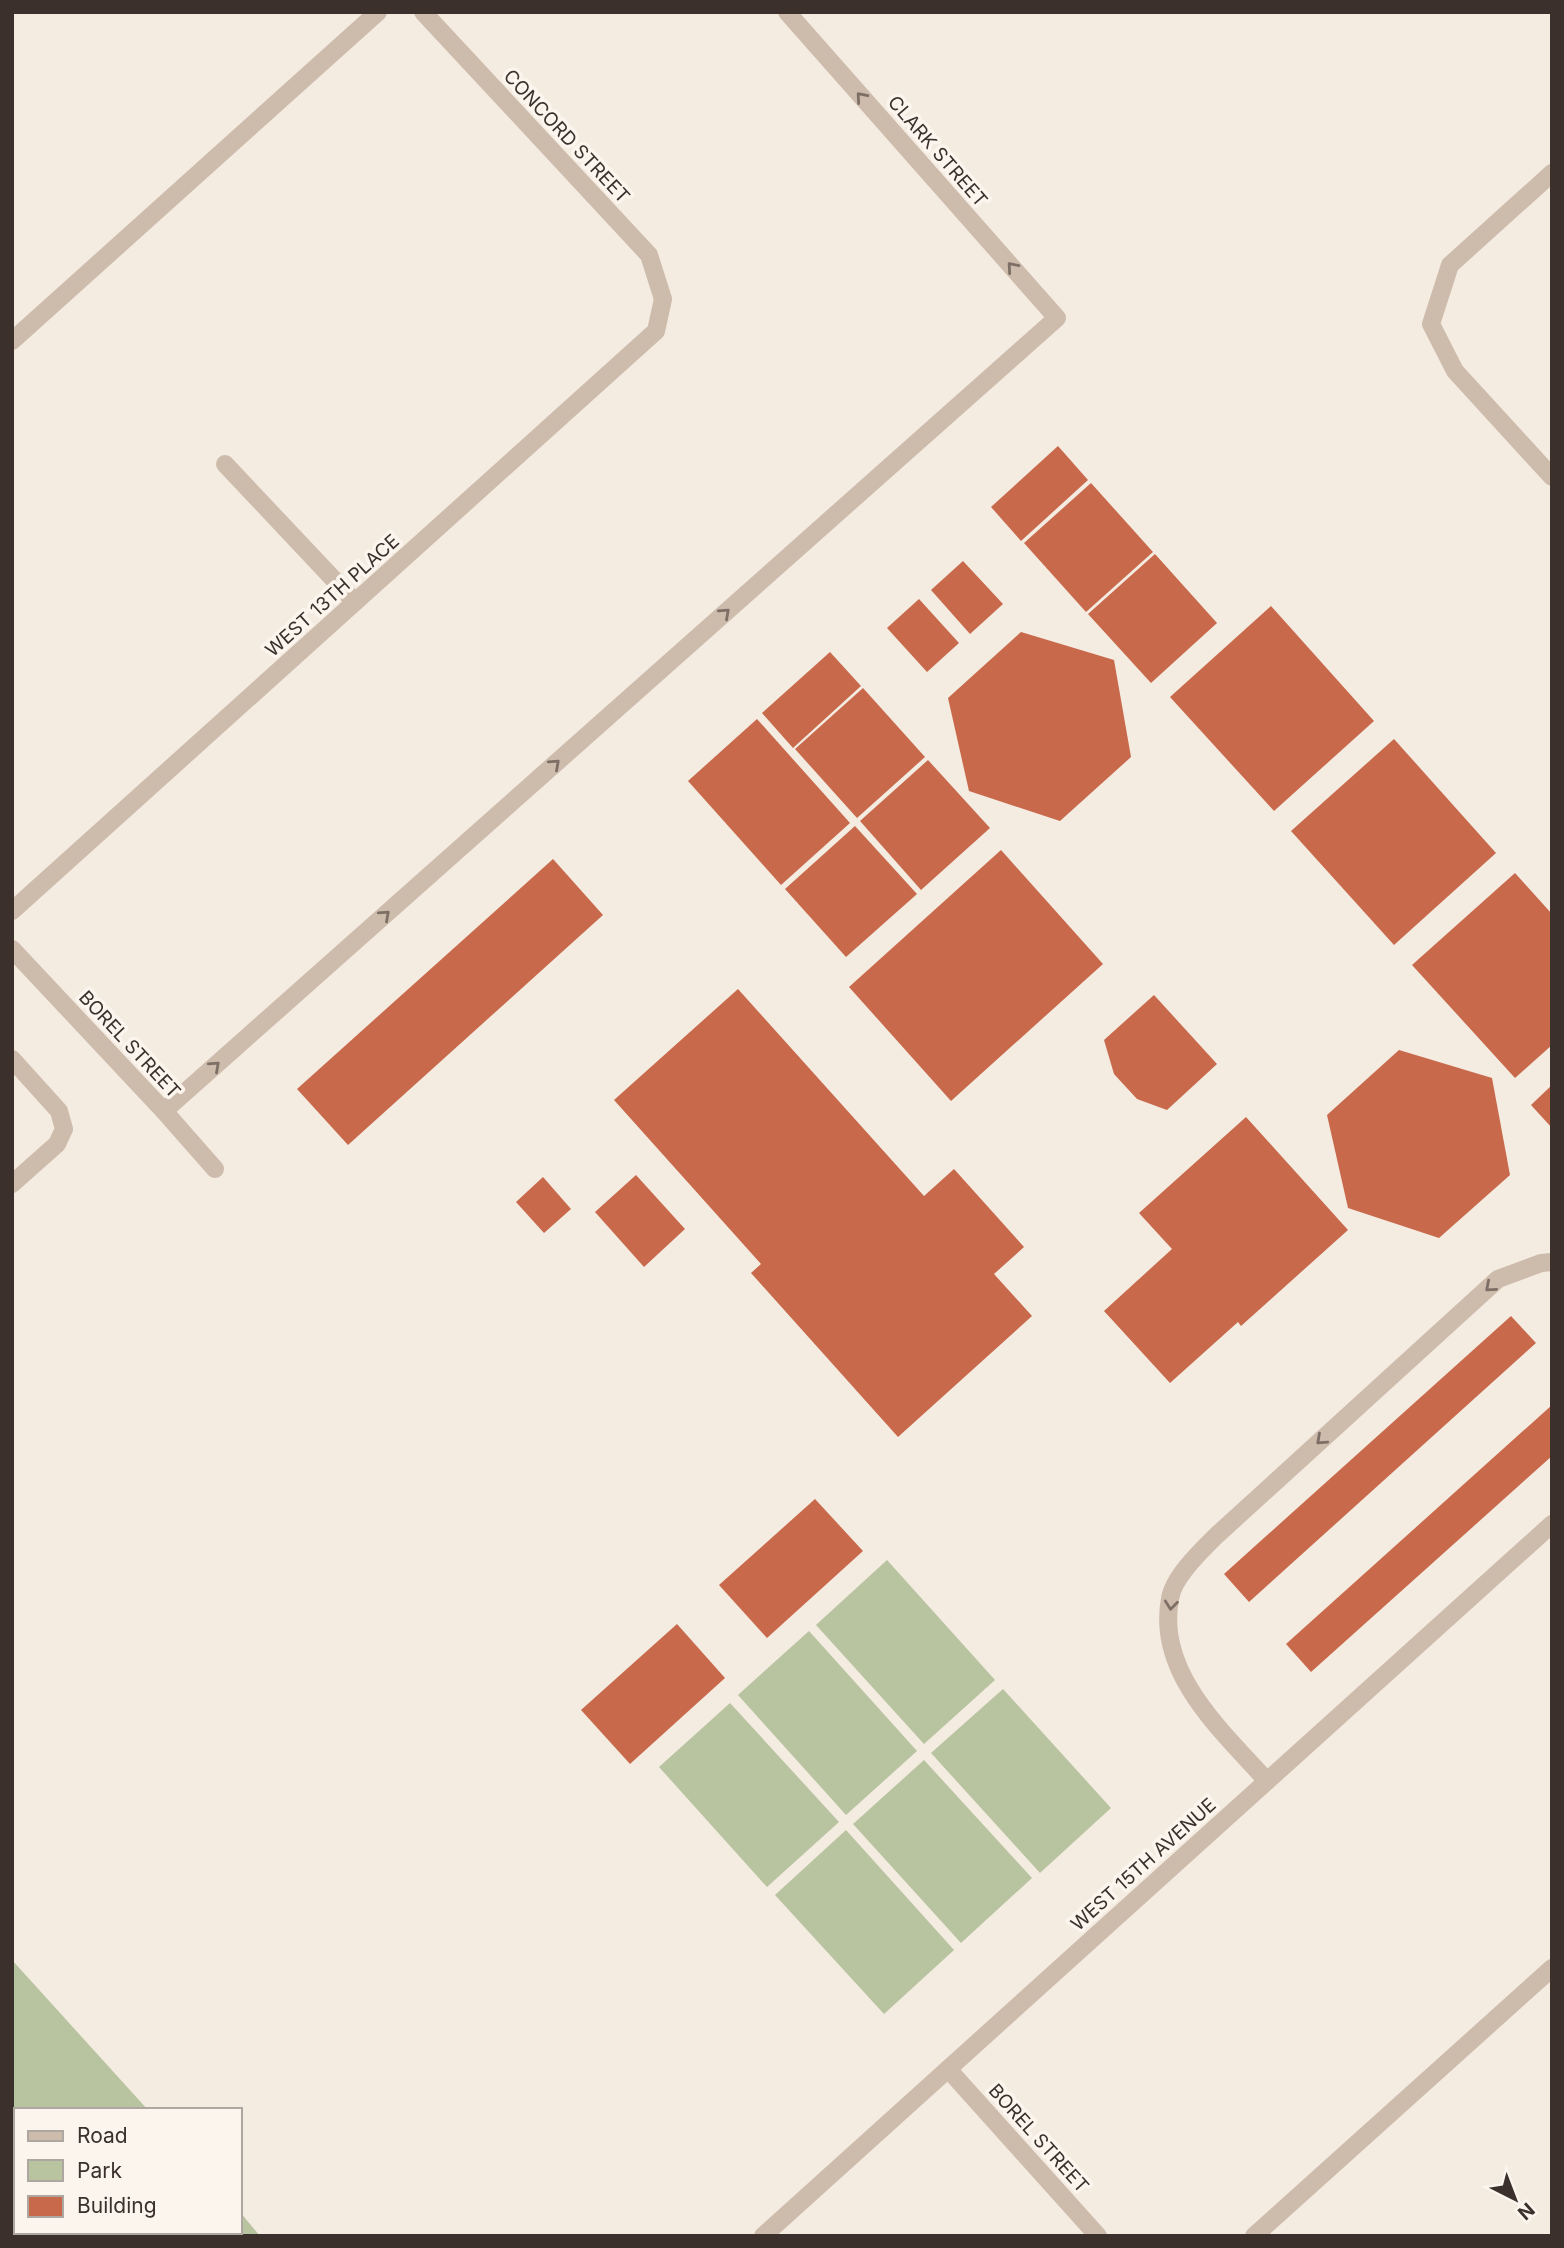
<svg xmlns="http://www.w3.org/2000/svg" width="1564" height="2248" font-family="Inter,sans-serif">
  <rect width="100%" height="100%" fill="#f4ebe1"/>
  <g fill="#b8c4a0">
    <path d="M887,1560l108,120 -71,64 -108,-119z"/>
    <path d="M809,1631l108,120 -71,64 -108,-120z"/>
    <path d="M1003,1689l108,119 -71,65 -109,-120z"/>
    <path d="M730,1703l109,119 -72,65 -108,-120z"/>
    <path d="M924,1760l108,118 -71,65 -108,-119z"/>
    <path d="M846,1830l108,120 -70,64 -109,-119z"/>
    <path d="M12,1960l136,150h-132v122h224v-20l20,24h-248z"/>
  </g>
  <g fill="#c8694b">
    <path d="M1058,446l30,34 -67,61 -30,-34z"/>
    <path d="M1091,483l62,69 -67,60 -62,-69z"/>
    <path d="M1155,554l62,69 -66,60 -63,-69z"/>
    <path d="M963,561l40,43 -33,30 -39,-44z"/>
    <path d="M919,599l40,44 -32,29 -40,-44z"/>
    <path d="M1271,606l103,115 -100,90 -104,-114z"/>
    <path d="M1021,632l93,28 17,97 -71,64 -91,-30 -21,-93z"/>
    <path d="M830,652l31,34 -68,62 -31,-35z"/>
    <path d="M863,688l62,69 -68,61 -62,-69z"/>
    <path d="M757,719l93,104 -69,62 -93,-104z"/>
    <path d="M1394,739l102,114 -102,92 -103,-114z"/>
    <path d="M928,760l62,68 -69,62 -61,-69z"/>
    <path d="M855,826l62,68 -71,63 -61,-68z"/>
    <path d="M1001,850l102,114 -152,137 -102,-114z"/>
    <path d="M553,859l50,56 -255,230 -51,-56z"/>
    <path d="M1515,873l37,41v131l-37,33 -103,-113z"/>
    <path d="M738,989l186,207 30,-27 70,78 -30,27 38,42 -134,121 -147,-164 10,-9 -147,-164z"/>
    <path d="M1154,995l63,69 -50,46 -30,-11 -23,-25 -10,-34z"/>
    <path d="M1399,1050l93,28 18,97 -71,63 -91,-30 -21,-93z"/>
    <path d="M1552,1085v43l-21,-23z"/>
    <path d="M1246,1117l102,113 -107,96 -3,-4 -68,61 -66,-72 68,-62 -33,-36z"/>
    <path d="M636,1175l49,54 -41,38 -49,-55z"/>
    <path d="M543,1177l28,32 -27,24 -28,-31z"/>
    <path d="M1511,1316l25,27 -287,259 -25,-28z"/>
    <path d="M1552,1405v51l-241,216 -25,-28z"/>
    <path d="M815,1499l48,52 -96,87 -48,-53z"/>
    <path d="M677,1624l48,54 -95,86 -49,-54z"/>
  </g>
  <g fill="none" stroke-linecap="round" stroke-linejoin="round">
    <g stroke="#cdbbac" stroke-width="18">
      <path d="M1552,173l-102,92 -19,59 24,47 97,106"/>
      <path d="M12,341l366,-329"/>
      <path d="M225,464l130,138"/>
      <path d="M12,911l644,-580 7,-32 -14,-44 -226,-243"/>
      <path d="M12,949l152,162 51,58"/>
      <path d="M12,1059l47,52 5,18 -7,15 -45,40"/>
      <path d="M164,1111l893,-793 -270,-306"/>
      <path d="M1267,1781c-45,-50 -111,-108 -97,-182 3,-22 32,-49 47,-64l281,-256 43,-16 11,-1"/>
      <path d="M948,2069l150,167"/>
      <path d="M763,2236l789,-712"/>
      <path d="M1254,2236l298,-268"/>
    </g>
  </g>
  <defs><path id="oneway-chevron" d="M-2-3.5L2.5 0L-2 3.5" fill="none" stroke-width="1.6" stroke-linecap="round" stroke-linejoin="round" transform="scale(1.75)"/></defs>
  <g stroke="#7d6f65">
    <use href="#oneway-chevron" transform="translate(861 97) rotate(-131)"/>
    <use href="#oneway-chevron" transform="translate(1012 267) rotate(-131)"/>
    <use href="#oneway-chevron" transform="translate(725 613) rotate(-42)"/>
    <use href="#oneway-chevron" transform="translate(555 764) rotate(-42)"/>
    <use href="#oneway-chevron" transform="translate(385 915) rotate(-42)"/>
    <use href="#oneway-chevron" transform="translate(215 1066) rotate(-42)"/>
    <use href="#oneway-chevron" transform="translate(1490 1287) rotate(139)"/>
    <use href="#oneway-chevron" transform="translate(1321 1440) rotate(138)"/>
    <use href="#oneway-chevron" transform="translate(1171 1605) rotate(96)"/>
  </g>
  <g text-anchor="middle" stroke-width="7" stroke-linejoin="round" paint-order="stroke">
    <g font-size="19" fill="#3b302b" stroke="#fbf5ee">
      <text transform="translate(567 136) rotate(47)" y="7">CONCORD STREET</text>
      <text transform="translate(938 151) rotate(49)" y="7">CLARK STREET</text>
      <text transform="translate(332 595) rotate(-42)" y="7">WEST 13TH PLACE</text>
      <text transform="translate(130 1044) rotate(47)" y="7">BOREL STREET</text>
      <text transform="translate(1143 1864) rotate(-42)" y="7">WEST 15TH AVENUE</text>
      <text transform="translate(1039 2138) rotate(48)" y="7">BOREL STREET</text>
    </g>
  </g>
  <rect width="1564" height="2248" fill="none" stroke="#3b302b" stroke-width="28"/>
  <rect x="14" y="2108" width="228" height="126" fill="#fbf5ee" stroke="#aea6a0" stroke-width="2"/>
  <rect x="28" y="2131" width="35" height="10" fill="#cdbbac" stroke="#aea6a0" stroke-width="2"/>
  <text x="77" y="2143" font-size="21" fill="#3b302b">Road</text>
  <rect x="28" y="2160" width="35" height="21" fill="#b8c4a0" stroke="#aea6a0" stroke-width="2"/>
  <text x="77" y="2178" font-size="21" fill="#3b302b">Park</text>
  <rect x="28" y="2196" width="35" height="21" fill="#c8694b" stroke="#aea6a0" stroke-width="2"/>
  <text x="77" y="2213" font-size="21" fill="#3b302b">Building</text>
  <g transform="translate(1515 2199) rotate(138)" stroke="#fbf5ee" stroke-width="5" paint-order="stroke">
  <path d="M0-5L12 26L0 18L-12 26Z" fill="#3b302b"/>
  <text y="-10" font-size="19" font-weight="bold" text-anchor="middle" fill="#3b302b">N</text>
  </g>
</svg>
